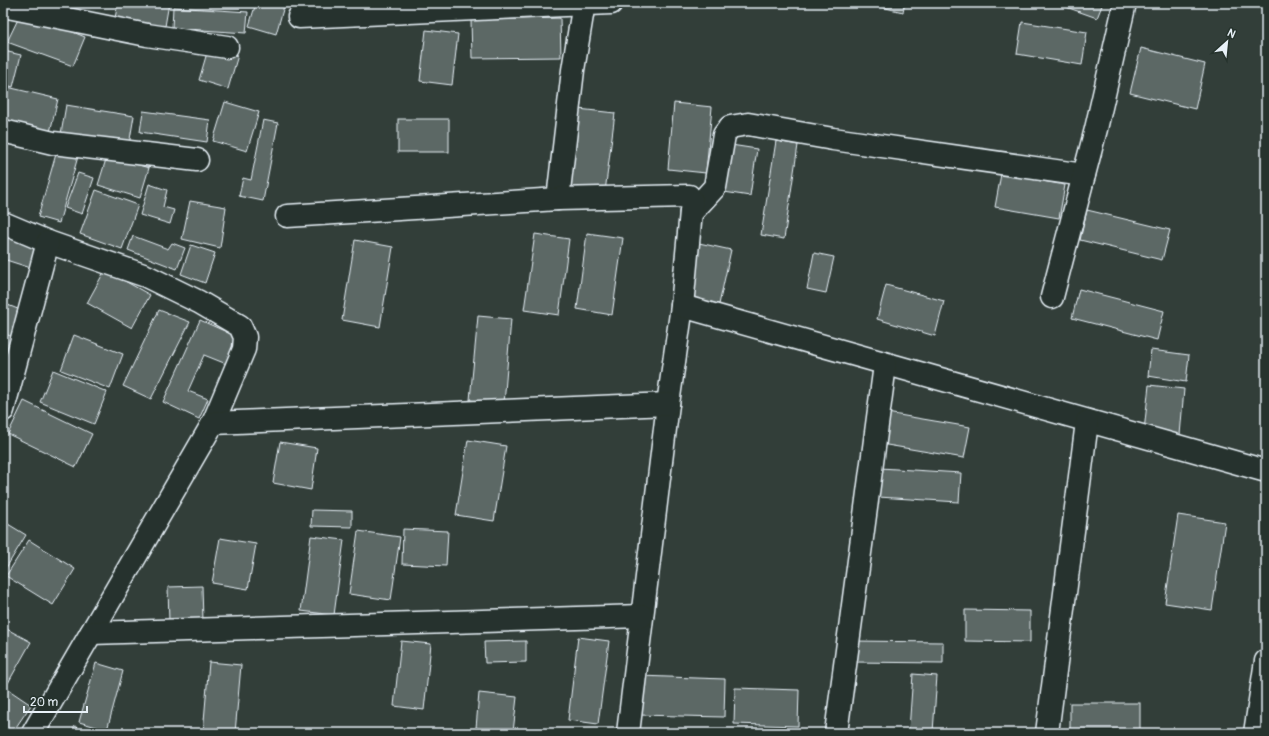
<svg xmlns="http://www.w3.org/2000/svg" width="1269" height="736" font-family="Pangolin,sans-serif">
  <rect width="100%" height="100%" fill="#323e39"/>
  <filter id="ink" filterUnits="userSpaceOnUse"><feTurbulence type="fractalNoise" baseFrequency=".025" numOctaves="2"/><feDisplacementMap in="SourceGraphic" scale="8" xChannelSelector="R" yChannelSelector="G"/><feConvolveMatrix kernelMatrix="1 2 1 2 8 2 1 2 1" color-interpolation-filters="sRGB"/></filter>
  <g filter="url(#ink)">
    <g fill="#5c6865" stroke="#e8f1f8">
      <path d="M118,3h51l-5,29 -50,-9z"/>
      <path d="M256,3h20l8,3 -8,28 -27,-8z"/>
      <path d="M878,3h27l-2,9 -26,-6z"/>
      <path d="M1068,3h35l-6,15 -31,-11z"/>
      <path d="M173,7l75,5 -2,21 -74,-5z"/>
      <path d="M22,11l63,26 -12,29 -66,-24z"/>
      <path d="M560,18l1,39 -89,1 -1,-38z"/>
      <path d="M1022,22l65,10 -5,33 -65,-11z"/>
      <path d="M426,30l32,4 -6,51 -32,-4z"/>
      <path d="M209,46l29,9 -10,34 -29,-9z"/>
      <path d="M1141,48l64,16 -10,45 -65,-16z"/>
      <path d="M4,51l17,4 -8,32 -10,-3z"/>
      <path d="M3,86l55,13 -8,33 -47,-12z"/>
      <path d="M225,102l34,10 -12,39 -34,-10z"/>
      <path d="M674,103l38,4 -6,66 -38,-4z"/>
      <path d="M66,105l68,11 -5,29 -68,-11z"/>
      <path d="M578,109l37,4 -10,79 -36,-5z"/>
      <path d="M143,111l67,9 -3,22 -67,-10z"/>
      <rect x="398" y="119" width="51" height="33"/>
      <path d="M263,120l15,3 -15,78 -24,-5 4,-18 8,2z"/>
      <path d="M776,141l22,4 -14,94 -23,-4z"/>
      <path d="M731,145l26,4 -7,47 -26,-4z"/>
      <path d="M58,147l21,6 -20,70 -21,-6z"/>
      <path d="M107,156l42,12 -9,30 -42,-13z"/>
      <path d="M78,173l16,5 -12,36 -17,-6z"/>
      <path d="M1001,174l64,11 -6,33 -64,-11z"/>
      <path d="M149,184l18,6 -4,17 11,3 -4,14 -30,-9z"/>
      <path d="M96,190l42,15 -16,44 -42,-15z"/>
      <path d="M190,201l36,6 -6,41 -38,-9z"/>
      <path d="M1087,210l83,20 -8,30 -82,-20z"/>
      <path d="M3,233l39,14 -8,22 -31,-10z"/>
      <path d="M587,233l36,5 -11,77 -35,-6z"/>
      <path d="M535,234l34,5 -10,76 -35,-5z"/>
      <path d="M133,236l35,13 4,-6 13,5 -8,21 -49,-19z"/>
      <path d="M355,240l38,7 -13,80 -38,-7z"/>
      <path d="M699,243l32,7 -13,59 -31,-7z"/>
      <path d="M191,245l24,8 -10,30 -24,-9z"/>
      <path d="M814,253l20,4 -8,36 -19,-4z"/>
      <path d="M105,270l45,25 -18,33 -45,-25z"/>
      <path d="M886,285l58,16 -9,35 -58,-17z"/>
      <path d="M1079,289l85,22 -7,29 -85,-22z"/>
      <path d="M3,303l22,9 -10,26 -12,-5z"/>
      <path d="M159,310l31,12 -39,77 -28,-13z"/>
      <path d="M478,316l33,3 -7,85 -34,-4z"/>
      <path d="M200,320l40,18 -11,27 -25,-10 -16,36 20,8 -9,20 -36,-17z"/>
      <path d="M74,335l49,19 -13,35 -49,-19z"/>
      <path d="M1151,350l38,5 -3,27 -38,-6z"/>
      <path d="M53,370l54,22 -13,32 -54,-22z"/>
      <path d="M1149,385l35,4 -4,46 -36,-4z"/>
      <path d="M24,401l68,33 -16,33 -68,-33z"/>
      <path d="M887,413l83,14 -6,31 -83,-14z"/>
      <path d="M468,440l38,6 -12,75 -38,-6z"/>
      <path d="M280,442l37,6 -6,42 -38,-7z"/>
      <path d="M880,468l81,5 -2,29 -81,-5z"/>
      <path d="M312,510l40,1v16l-41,-1z"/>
      <path d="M1178,515l47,7 -13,88 -47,-7z"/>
      <path d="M3,521l23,14 -23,38z"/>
      <path d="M403,529l45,2 -2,35 -44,-2z"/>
      <path d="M358,531l42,6 -9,63 -42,-6z"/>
      <path d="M311,536l33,4 -10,75 -33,-4z"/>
      <path d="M220,538l36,6 -8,45 -36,-6z"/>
      <path d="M29,540l46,29 -22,36 -47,-29z"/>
      <path d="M202,586l1,35 -34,1 -1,-35z"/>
      <path d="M965,610l65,1v31l-65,-1z"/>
      <path d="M3,627l28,15 -23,41 -5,-4z"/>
      <path d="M578,637l31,4 -11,83 -30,-4z"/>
      <path d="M401,641l30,3 -7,66 -30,-4z"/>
      <path d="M526,641v21l-41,1 -1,-21z"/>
      <path d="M853,641l90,1v21l-90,-1z"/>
      <path d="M209,662l32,3 -6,68h-32z"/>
      <path d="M96,663l27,8 -16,59 -28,-8z"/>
      <path d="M913,674l24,2 -4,56 -24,-2z"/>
      <path d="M639,676l86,3 -1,38 -86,-2z"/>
      <path d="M3,686l28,19 -19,28 -9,-1z"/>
      <path d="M735,688l64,2 -1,36 -64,-2z"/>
      <path d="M479,693l38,4 -4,35 -37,-4z"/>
      <rect x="1070" y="703" width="70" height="30"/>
      <path d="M75,726l13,7h-17z"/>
    </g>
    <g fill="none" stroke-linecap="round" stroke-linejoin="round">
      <defs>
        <g id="minor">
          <path d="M3,6l144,29 80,12"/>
          <path d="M299,17l312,-14"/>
          <path d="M3,131l50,12 144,17"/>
          <path d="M558,199l15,-129 11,-67"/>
          <path d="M691,213l24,-26 9,-52 6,-8 18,-3 85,15 251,36"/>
          <path d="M287,216l271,-17 131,-3 3,5 -10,105 -14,98 -40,329"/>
          <path d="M3,223l45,19 98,34 53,26 41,24 5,11 -1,12 -31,74 -180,310"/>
          <path d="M1052,297l44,-168 29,-126"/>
          <path d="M682,306l584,165"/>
          <path d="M3,410l45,-168"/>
          <path d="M213,423l455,-19"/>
          <path d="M91,633l551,-17"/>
          <path d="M836,733l49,-368"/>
          <path d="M1047,733l40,-311"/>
          <path d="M1255,733l11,-72"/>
        </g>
      </defs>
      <use href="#minor" stroke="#e8f1f8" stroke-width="25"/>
      <use href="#minor" stroke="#26332d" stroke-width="22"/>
    </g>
  </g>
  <rect width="1269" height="736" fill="none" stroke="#26332d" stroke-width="16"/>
  <rect x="8" y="8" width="1253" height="720" fill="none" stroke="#e8f1f8" stroke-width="1.5" filter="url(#ink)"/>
  <g transform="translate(1227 42) rotate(27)" stroke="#26332d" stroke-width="3" paint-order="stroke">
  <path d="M0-3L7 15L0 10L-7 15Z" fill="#e8f1f8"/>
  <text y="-6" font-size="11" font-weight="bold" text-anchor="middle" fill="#e8f1f8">N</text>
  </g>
  <path d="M24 706v6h63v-6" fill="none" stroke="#e8f1f8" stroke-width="2"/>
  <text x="30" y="706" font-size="12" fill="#e8f1f8" stroke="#26332d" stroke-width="3" paint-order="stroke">20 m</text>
</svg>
